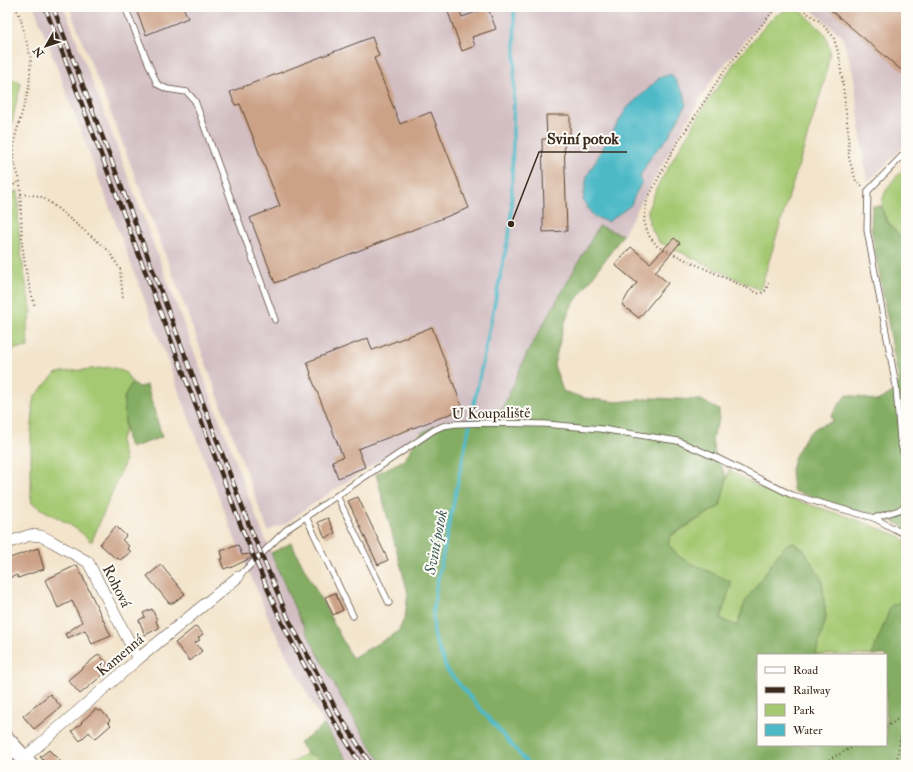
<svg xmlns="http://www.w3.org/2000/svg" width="913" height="772" font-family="'IM FELL Double Pica',serif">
  <rect width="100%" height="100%" fill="#fdfcf7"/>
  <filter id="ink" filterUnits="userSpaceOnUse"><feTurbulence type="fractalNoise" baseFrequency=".025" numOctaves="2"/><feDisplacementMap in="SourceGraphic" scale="8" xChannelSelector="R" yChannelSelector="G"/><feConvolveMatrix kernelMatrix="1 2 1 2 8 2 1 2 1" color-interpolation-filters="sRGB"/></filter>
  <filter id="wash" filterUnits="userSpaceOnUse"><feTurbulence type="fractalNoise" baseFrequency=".012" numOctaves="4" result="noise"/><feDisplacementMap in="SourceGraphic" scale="16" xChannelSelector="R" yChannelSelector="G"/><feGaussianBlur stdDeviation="0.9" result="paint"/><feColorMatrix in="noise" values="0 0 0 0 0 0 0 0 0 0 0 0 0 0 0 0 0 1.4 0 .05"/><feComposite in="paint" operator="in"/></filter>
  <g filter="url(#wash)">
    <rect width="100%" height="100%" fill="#f3e4cb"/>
    <g fill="#d2bec2">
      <path d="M34,7h30l195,517 39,92 48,91 37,58h-33l-28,-44 -49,-93 -40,-94z"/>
      <path d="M69,7h706l-59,67 -11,17 -32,54 -50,90 -24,-9 -72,127 -29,66 -35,1 -41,12 -111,73 -25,18 -18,8 -99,-267 -54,-140z"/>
      <path d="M808,7h98v137l-39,39 -14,-111 -11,-36z"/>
    </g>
    <g fill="#a5c972" stroke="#707a48">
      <path d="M792,7l13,7 20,20 5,17 -5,28 -65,211 -101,-48 -10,-18 -1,-15 11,-26 45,-76 33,-48 36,-42z"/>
      <path d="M12,79l9,4 -11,48h-3v-50z"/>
      <path d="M7,160l6,33 5,-2 1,44 4,32 6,34 3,10 -5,15 1,21 -21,3z"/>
      <path d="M906,166v75c-6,-6 -14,-13 -19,-21 -14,-22 5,-38 19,-54z"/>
      <path d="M111,367l14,5 7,11 -5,8 -3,7 1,32 -5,11 5,20 -33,80h-2c-13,-16 -41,-26 -58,-38l-1,-6v-65l2,-17 -1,-8 2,-10 21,-23 7,-2z"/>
      <path d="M729,470l35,20 33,11 52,16 50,19 7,5v58l-15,7 -19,49h-54l-2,-2 10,-35 -4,-38 -18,-30 -59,52 -8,24 -17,-7 -32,-57 -10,-6 -10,-12 3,-8 49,-30z"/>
      <path d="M307,754l9,2 6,9h-35z"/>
    </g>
    <g fill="#84ad64" stroke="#606c41">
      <path d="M872,206h9c2,5 3,10 6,15 5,7 13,14 19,20v288l-13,-8 -100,-30 -2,-21 4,-14 12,-21 10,-8 16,-6 -2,-5 15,-21 14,2 17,4 13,-7 9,-11 -28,-155z"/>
      <path d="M599,226l24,9 -52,72 -8,21 -9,37 9,26 21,7 33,4 36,-4 48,2 18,10v9l-7,20 2,12 13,27 -7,28 -49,29 -3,9 10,12 10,6 44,20 -12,37 17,7 8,-24 34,-49 7,-8 6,-3 12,8 18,30 4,38 -10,35 2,2h-60v90h128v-90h-14l19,-49 15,-7v166h-523l-37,-58 -48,-91 -27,-63 20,-10 61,115 46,-26 7,-15 3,-24 -32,-119 28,-14 18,-28 20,-9 21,-3 35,-1 29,-66z"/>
      <path d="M132,383l7,4 8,-2 15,52 -31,11 -4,-8 -2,-16 -1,-26 3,-7z"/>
      <path d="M324,725l26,40h-28l-6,-9 -8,-1 -9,-12z"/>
    </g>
    <path fill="#4db9c7" stroke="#447272" d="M671,74l14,21 1,10 -18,33 -16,17 -12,21 2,6 -8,15 -3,8 -23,17 -15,-6 -10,-16 4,-24 24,-42 16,-26 20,-18 12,-12z"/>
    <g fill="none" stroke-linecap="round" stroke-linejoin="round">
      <path stroke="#4db9c7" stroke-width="3.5" d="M514,7l1,40 -4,177 -75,364 -3,23 1,25 13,34 82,95"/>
    </g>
    <g id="blocks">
      <g fill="#cca287">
        <path d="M135,7h48l5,11 -42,17z"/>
        <path d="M827,7h79v67z"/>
        <path d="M459,8l3,9 26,-9 8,21 -24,8 3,9 -13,5 -14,-39z"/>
        <path d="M372,37l7,19 -5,2 26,66 31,-12 38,96 -194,75 -25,-65 30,-12 -40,-102 -5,1 -5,-13z"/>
        <path d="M546,115h24v24h-6l3,92 -24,1v-24h1l-2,-69h5z"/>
        <path d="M674,238l6,5 -25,29 13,11 -29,35 -17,-13 6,-11 9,-11 -22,-18 16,-18 19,16z"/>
        <path d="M432,327l31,82 -105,40 7,18 -27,11 -6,-17 11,-4 -33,-83 1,-1 -4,-11 61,-24 4,12h1z"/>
        <path d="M358,497l30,63 -10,5 -30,-64z"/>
        <path d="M328,518l7,15 -10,5 -7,-16z"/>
        <path d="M116,526l10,10 -4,4 7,6 -2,2 4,4 -11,8 -2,-2 -2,1 -16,-15z"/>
        <path d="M238,545l4,10 8,-1 1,4 -21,10 -1,-1 -5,2 -4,-10h3l-2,-8z"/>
        <path d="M38,548l6,21 -26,9 -1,-3 -10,4v-20z"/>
        <path d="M77,565l34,71 -19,8 -7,-14 -17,8 -3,-4 17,-12 -10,-21 -14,7 -13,-28z"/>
        <path d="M161,565l24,29 -12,9h-4l-22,-27z"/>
        <path d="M335,593l8,17 -10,5 -8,-18z"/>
        <path d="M152,609l5,11 -1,1 3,7 -14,7 -6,-15 6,-3 -2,-4z"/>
        <path d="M196,626l7,8 -5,4 2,2 -5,3 7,8 -12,10 -15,-18z"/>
        <path d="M99,654l12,14 -31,26 -12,-14z"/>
        <path d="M50,694l11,13 -27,22 -11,-13z"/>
        <path d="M96,709l3,3 2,-2 9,10 -2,2 3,3 -16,14 -6,-7 -9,9 -8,-10 10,-8 -1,-1z"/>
        <path d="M49,750l15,15h-16l-8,-8z"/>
      </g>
    </g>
  </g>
  <g filter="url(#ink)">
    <use href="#blocks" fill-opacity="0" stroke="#574638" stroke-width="1"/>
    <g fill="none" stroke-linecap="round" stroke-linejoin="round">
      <defs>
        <g id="lane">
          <path d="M125,7l32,77 10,5 20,3 8,9 80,219"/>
          <path d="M906,152l-38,39 -1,39 29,156 4,53 6,26"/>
          <path d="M337,496l52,107"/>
          <path d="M306,517l47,99"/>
          <path d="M874,518l32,17"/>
          <path d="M238,577l48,-47 148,-100 9,-4 12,-2 31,-1 59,1 56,5 77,12 39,17 75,37 82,23 25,-8 7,-5"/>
        </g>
        <g id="street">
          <path d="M7,543l23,-8 11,1 10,5 37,21 50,97"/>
          <path d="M24,758l114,-99 100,-82"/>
        </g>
        <path id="secondary" d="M7,740l23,25"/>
      </defs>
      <use href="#lane" stroke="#574638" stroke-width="7"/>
      <use href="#street" stroke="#574638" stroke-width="12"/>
      <use href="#secondary" stroke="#574638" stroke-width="18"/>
      <g stroke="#574638" stroke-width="2" stroke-dasharray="1 3" stroke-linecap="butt">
        <path d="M15,7l5,9 11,43 -2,29 -14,49 -2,21 7,23 2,63 5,33 8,30"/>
        <path d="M798,7l20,13 15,16 6,19 4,31 5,44 1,28 7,23 6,5"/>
        <path d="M7,189l13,-8"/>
        <path d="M21,194l19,2 12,8 56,46 12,19 3,30"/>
        <path d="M769,283l-4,8 -5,3 -102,-47 -9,-11 -5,-15 3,-21 26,-50 51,-79 51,-62 5,-2"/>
        <path d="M886,727l20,-13"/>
        <path d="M818,765l39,-20"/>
        <path d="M896,765l8,-49"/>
      </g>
      <use href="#lane" stroke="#fff" stroke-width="5.5"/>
      <use href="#street" stroke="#fff" stroke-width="11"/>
      <use href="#secondary" stroke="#fff" stroke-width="16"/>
      <defs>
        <g id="rail">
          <path d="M45,7l62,163 134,356 41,97 49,93 30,49"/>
          <path d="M53,7l61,160 135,358 40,95 49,93 33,52"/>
        </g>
      </defs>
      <use href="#rail" stroke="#3b2a1e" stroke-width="4.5"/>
      <use href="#rail" stroke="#fdfcf7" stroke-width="3" stroke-dasharray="9" stroke-linecap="butt"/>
    </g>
  </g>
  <g text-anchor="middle" stroke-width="4" stroke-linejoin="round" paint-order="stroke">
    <g font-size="15" fill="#3b2a1e" stroke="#fdfcf7">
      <text transform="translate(491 413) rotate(-1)" y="5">U Koupaliště</text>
      <text transform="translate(117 586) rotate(63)" y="5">Rohová</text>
      <text transform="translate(120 655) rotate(-40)" y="5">Kamenná</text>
    </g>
    <g font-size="16" font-style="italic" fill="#415c59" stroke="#fdfcf7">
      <text transform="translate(435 542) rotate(-79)" y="6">Sviní potok</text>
    </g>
  </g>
  <path fill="none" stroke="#3b2a1e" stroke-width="1.5" d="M511 224L539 152H627"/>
  <circle fill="#3b2a1e" stroke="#fdfcf7" stroke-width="1.5" cx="511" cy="224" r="4"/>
  <g font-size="16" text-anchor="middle" font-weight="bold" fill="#3b2a1e" stroke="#fdfcf7" stroke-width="4" stroke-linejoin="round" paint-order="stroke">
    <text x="583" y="144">Sviní potok</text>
  </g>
  <rect width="913" height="772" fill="none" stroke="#fdfcf7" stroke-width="24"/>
  <rect x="757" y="654" width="130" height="92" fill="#fdfcf7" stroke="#afa8a0"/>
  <rect x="765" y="667" width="20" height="6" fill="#ffffff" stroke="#afa8a0"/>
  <text x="793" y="674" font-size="12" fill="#3b2a1e">Road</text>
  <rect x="765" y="687" width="20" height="6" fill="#3b2a1e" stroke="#afa8a0"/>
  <text x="793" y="694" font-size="12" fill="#3b2a1e">Railway</text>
  <rect x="765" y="704" width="20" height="12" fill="#a5c972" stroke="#afa8a0"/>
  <text x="793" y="714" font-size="12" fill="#3b2a1e">Park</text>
  <rect x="765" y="724" width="20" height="12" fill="#4db9c7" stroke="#afa8a0"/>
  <text x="793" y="734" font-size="12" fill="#3b2a1e">Water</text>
  <g transform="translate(46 46) rotate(231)" stroke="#fdfcf7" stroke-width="3" paint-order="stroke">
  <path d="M0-3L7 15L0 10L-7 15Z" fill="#3b2a1e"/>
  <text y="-6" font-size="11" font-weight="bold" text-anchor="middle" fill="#3b2a1e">N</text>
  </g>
</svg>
